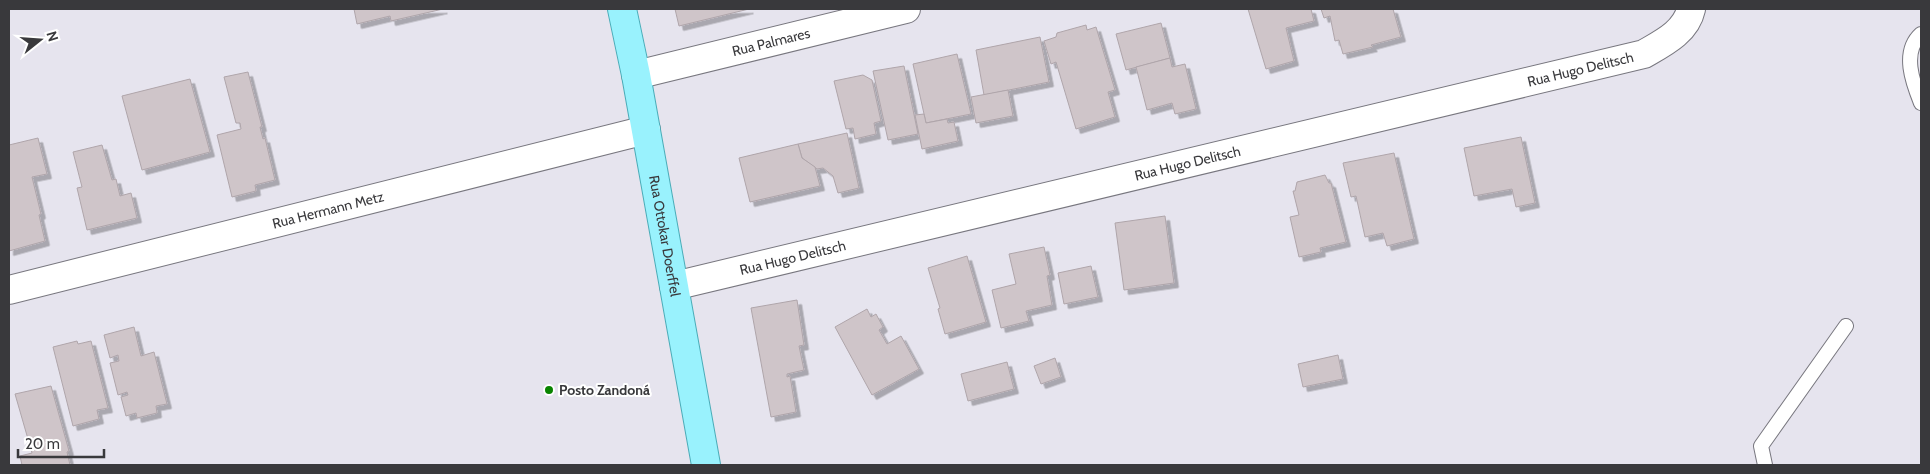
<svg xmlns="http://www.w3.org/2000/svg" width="1930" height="474" font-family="Cabin,sans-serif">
  <defs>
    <filter id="shadow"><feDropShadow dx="4.5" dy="4.5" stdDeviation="0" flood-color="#0004"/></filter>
  </defs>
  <rect width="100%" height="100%" fill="#e6e4ee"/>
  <g fill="#cfc5c9" stroke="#afa5aa" filter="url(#shadow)">
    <path d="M354,9h89l-52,12 -1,-5 -33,8z"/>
    <path d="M675,9h74l-70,17z"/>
    <path d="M1248,9h63l3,12 -28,7 8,33 -28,8z"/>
    <path d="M1321,9h72l8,28 -30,8 2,2 -30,7 -4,-14 -4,1 -5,-25 -6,2z"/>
    <path d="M1161,23l9,35 -44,12 -10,-36z"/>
    <path d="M1086,25l1,5 9,-3 19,63 -7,2 7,25 -39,12 -20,-67 -5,2 -7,-23 12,-4 1,-4z"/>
    <path d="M1040,37l9,45 -65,13 -8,-45z"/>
    <path d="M957,54l14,60 -45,9 -13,-59z"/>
    <path d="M1170,58l2,9 13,-3 11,45 -21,5 -3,-11 -25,7 -11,-43z"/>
    <path d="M904,66l14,68 -30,6 -15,-69z"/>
    <path d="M248,72l14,55h-2l3,12 2,-1 10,42 -20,5 1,6 -24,6 -15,-62 24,-6 -1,-6h-4l-12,-46z"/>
    <path d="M863,75l9,5 9,41 -7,2 2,11 -21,5 -2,-11 -7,1 -12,-48z"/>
    <path d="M190,79l20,73 -68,18 -20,-74z"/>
    <path d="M1008,90l5,26 -37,7 -5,-26z"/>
    <path d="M924,114l2,9 21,-4 1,4 6,-1 4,19 -36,8 -7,-34z"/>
    <path d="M847,133l12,55 -21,5 -5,-17 -10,-8 -6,1 -15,-11 -4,-14z"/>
    <path d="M1521,137l14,66 -19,4 -4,-18 -38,7 -10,-48z"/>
    <path d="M38,138l9,36 -15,3 9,37 -2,1 6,26 -36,10v-106z"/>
    <path d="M798,144l4,14 13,9 5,19 -70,16 -11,-44z"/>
    <path d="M102,145l10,35 4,-1 4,17 11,-3 6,25 -50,12 -10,-42 5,-1 -9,-35z"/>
    <path d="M1394,153l20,86 -27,7 -4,-13 -18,4 -9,-41 -5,1 -8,-34z"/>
    <path d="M1325,175l4,8h2l15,59 -26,6 1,4 -22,5 -9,-40 9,-2 -6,-24h2l2,-9z"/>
    <path d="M1165,216l9,67 -50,7 -9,-67z"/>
    <path d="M1044,247l6,28 -3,1 5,29 -26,6 3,10 -28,7 -9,-38 24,-6 -7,-30z"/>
    <path d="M967,256l19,66 -41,12 -7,-25 2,-1 -12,-40z"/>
    <path d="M1091,266l7,31 -34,7 -6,-31z"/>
    <path d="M797,300l7,45 -5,1 5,24 -17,4v3l3,-1 6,36 -25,5 -20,-109z"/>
    <path d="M867,309l4,8 5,-3 7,13 -4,3 8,14 14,-8 18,33 -47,26 -37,-68z"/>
    <path d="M134,327l7,29 13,-4 13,52 -11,2 1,7 -20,5 -1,-5 -10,3 -5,-19 7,-2 -1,-3 -9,3 -8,-32 9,-2 -1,-6 -8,3 -6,-23z"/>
    <path d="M77,341l1,3 13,-3 17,67 -11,2 2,9 -26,7 -20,-79z"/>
    <path d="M1338,355l5,24 -40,8 -5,-23z"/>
    <path d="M1055,358l6,19 -20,7 -7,-18z"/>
    <path d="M1007,362l7,27 -46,12 -7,-27z"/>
    <path d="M51,386l18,65 -2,1 3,13h-48l-2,-9 12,-3 -17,-59z"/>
  </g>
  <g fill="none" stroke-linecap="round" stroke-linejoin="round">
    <defs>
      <g id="lane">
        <path d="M1921,34c-20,18 -8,49 0,69"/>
        <path d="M1765,465l-4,-19 85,-120"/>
      </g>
      <g id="street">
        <path id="s1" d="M636,75l270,-66"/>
        <path id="s2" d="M674,286l970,-232c19,-11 42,-22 47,-45"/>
        <path id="s3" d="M9,290l637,-160"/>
      </g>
      <g id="primary">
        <path id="s4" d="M622,9l14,66 70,390"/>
      </g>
    </defs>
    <use href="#lane" stroke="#78777f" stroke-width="16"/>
    <use href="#street" stroke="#78777f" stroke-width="30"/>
    <use href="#primary" stroke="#4bacb8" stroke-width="30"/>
    <use href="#lane" stroke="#fff" stroke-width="14"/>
    <use href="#street" stroke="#fff" stroke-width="28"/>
    <use href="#primary" stroke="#99f2fd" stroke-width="28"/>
  </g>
  <circle fill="#098400" stroke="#fff" stroke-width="2" cx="549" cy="390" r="5"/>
  <g text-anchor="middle" stroke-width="4" stroke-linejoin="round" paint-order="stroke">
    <g font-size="14" fill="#39393c" stroke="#fff">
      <text dy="5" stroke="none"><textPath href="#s1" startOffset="139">Rua Palmares</textPath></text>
      <text dy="5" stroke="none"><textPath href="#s2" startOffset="932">Rua Hugo Delitsch</textPath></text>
      <text dy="5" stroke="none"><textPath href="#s2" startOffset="528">Rua Hugo Delitsch</textPath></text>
      <text dy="5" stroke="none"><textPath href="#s3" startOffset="329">Rua Hermann Metz</textPath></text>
      <text dy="5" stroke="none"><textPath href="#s4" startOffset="231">Rua Ottokar Doerffel</textPath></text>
      <text dy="5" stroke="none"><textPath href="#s2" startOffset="122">Rua Hugo Delitsch</textPath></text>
    </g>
    <g font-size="14" font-weight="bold" fill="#39393c" stroke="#fff" text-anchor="start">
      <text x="559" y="395">Posto Zandoná</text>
    </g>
  </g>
  <rect width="1930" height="474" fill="none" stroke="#39393c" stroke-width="20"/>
  <g transform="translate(40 40) rotate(73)" stroke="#ffffff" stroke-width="4" paint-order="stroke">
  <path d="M0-4L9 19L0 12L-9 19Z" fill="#39393c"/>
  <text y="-8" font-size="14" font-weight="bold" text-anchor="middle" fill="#39393c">N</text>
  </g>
  <path d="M18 449v8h86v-8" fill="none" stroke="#39393c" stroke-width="2.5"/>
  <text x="25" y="449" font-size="15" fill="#39393c" stroke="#ffffff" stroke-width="4" paint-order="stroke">20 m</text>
</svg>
